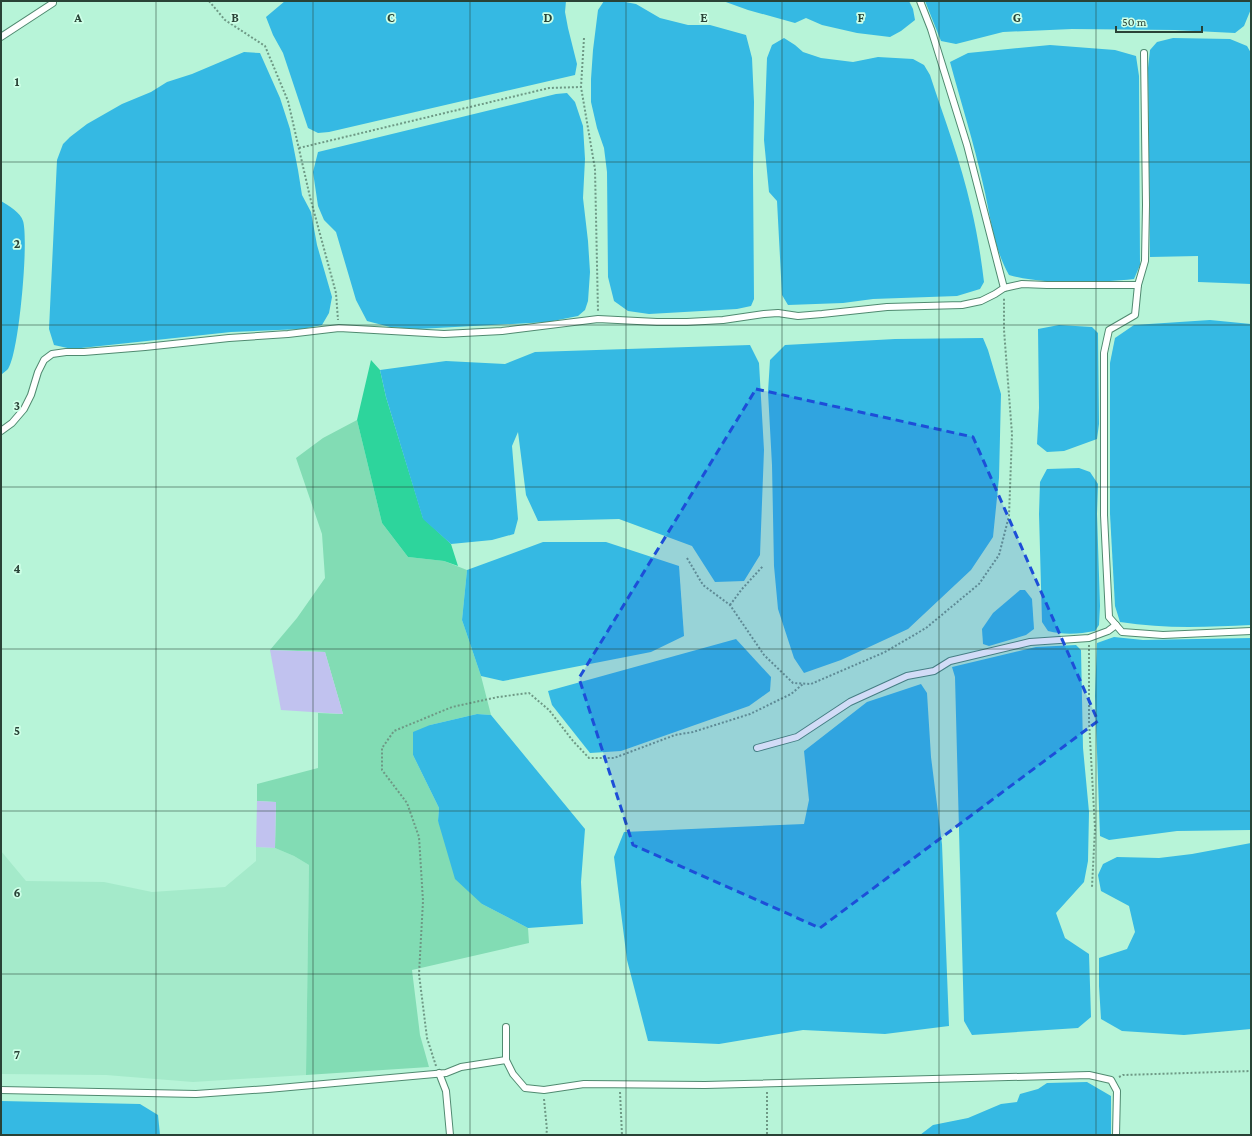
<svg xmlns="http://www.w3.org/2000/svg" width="1252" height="1136" font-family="'Crimson Pro',serif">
  <rect width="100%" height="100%" fill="#b7f4d8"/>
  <path fill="#a4eaca" d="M256,847l19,1 19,8 15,9 -3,210 -113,7 -87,-7 -105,-1v-223l25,30 78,1 48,10 73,-5 31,-26z"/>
  <path fill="#82dcb4" d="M357,420l25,103 26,34 36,4 23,9 -5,50 19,56 10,39 -14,-1 -47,11 -17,30 26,53 -1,13 44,83 46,24 1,15 -117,27 8,65 9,32 -123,8 3,-210 -15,-9 -19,-8 1,-46 -19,-1v-17l61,-16v-55l25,1 -18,-62 -55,-2 27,-32 28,-40 -3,-44 -26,-76 27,-20z"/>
  <path fill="#2dd59c" d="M371,360l9,10 6,27 37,121 28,26 7,22 -14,-5 -36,-4 -26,-34 -25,-103z"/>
  <g fill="#35b9e3">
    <path d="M285,1h281l-1,11 3,16 9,36 -2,11 -246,57 -11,1 -10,-5 -25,-75 -10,-18 -7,-18z"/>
    <path d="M604,1h16l16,3 24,14 28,7h22l36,10 6,23 2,44 -1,69 1,128 -3,7 -14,3 -88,5 -21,-3 -14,-10 -6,-24 -1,-105 -3,-24 -7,-20 -6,-26v-23l2,-29 5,-40z"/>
    <path d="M723,1h186l4,8 2,11 -14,11 -11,6 -33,-4 -35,-8 -16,-7 -11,5 -47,-13z"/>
    <path d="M925,1h326v8l-7,17 -9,7 -60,-3 -103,-1 -69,3 -47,12 -15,-3z"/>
    <path d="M784,38l11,7 8,7 18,6 32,4 25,-5 35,2 11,6 6,10c14,43 31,87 41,132 6,25 10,50 13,75l-4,7 -23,7 -84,3 -30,4 -55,2 -6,-10 -5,-94 -8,-9 -5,-52 3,-82 5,-13z"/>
    <path d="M1173,38l57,1 17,7 4,7v231l-53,-2v-26l-48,1 -2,-189 2,-18 7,-8z"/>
    <path d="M1050,45l65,5 21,6 3,20 1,189 -6,14c-37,4 -89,6 -125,-4 -17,-31 -18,-58 -26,-91 -9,-41 -22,-81 -33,-122l18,-9z"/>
    <path d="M244,52l16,1 20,45 10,31 8,41 4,25 9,17 6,33 15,52 -3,16 -7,12 -20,4 -71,3 -159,17 -18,-4 -5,-16 8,-169 6,-16 7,-7 17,-13 35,-20 29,-12 16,-10 25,-8z"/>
    <path d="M567,93l8,9 8,24 2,33 -2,39 5,43 2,31 -2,29 -3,9 -7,6 -30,6 -130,7 -28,-2 -23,-6 -11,-21 -20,-68 -12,-12 -6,-14 -5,-34 5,-20 238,-58z"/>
    <path d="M1,201c7,4 20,12 22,20 6,18 -4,134 -15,148 -2,2 -5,4 -7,6z"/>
    <path d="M1210,320l41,4v301c-44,2 -88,4 -131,-3l-5,-16 -5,-92v-151l5,-25 19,-13z"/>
    <path d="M1059,325l33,2 6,6 1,91 -2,15 -33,12 -17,1 -10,-8 2,-36 -1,-79z"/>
    <path d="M983,338l5,12 13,44 -2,84 -6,59 -22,33 -63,59 -67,31 -37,13 -10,-15 -16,-49 -4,-43 -2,-101 -4,-73 2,-32 15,-15 110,-6z"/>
    <path d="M750,345l9,18 5,87 -4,105 -16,26 -29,1 -23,-36 -73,-27 -81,2 -12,-26 -8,-63 -6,14 6,73 -4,15 -22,6 -41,4 -28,-25 -37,-122 -6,-27 66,-9 59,3 30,-12z"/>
    <path d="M1079,468l11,4 8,12 -1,30 3,92 -1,19 -4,6c-16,3 -31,4 -47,0l-6,-9 -3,-108 1,-32 7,-13z"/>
    <path d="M543,542h63l73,24 5,70 -33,16 -148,29 -22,-5 -19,-56 5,-50z"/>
    <path d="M1020,590h5l7,9 2,30 -8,6 -37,11 -6,-2 -1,-15 11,-16z"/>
    <path d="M1114,637l29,3 108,-2v192l-74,1 -68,9 -9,-4 -5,-140 2,-53z"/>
    <path d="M736,639l35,38 -1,14 -21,15 -128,45 -31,2 -38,-48 -4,-14z"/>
    <path d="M1076,645l5,5 2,98 6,64 -1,49 -4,21 -28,31 9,25 24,16 2,63 -13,11 -106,7 -8,-14 -9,-344 -3,-10 84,-20z"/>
    <path d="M921,684l6,9 4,64 11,87 7,182 -64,8 -82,-4 -84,14 -71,-3 -21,-81 -13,-103 10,-25 180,-8 5,-24 -5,-49 63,-49z"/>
    <path d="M477,714l14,1 94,114 -4,53 2,42 -55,4 -46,-24 -27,-25 -17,-58 1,-13 -26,-53v-23l17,-7z"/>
    <path d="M1251,843v186l-67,6 -62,-4 -21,-12 -2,-33v-28l28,-9 8,-17 -6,-26 -28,-15 -3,-16 5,-11 14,-7 42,1 33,-4z"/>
    <path d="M1087,1082l24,14v39h-191l13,-10 35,-7 33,-14 16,-2 3,-8 18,-5 9,-6z"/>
    <path d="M1,1101l139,3 18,11 2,20h-159z"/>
  </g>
  <g fill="#c1c2ef">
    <path d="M270,650l55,2 18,62 -62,-4z"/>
    <path d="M257,801l19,1 -1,46 -19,-1z"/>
  </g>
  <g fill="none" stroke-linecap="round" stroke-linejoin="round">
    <defs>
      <g id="service">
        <path d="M920,1l11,28 36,116 37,143"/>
        <path d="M1,37l52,-34v-2"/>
        <path d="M1144,53l2,152 -1,56 -7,24 -3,30 -26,15 -5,23v162l5,102 13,15 41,3 88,-4"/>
        <path d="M1,431l11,-8 12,-14 7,-14 7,-23 6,-12 8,-6 14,-2h18l61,-5 84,-9 59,-4 51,-6 105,6 58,-3 96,-12 59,3h30l36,-2 41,-6 14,-1 20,3 24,-2 65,-7 75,-2 19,-4 14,-7 9,-6 18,-4 25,1h91"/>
        <path d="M757,748l40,-11 53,-35 57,-26 27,-5 16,-10 80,-19 59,-4 19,-7 8,-6"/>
        <path d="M506,1027v33l7,14 12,14 19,2 40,-6 121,1 384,-10 22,5 6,11 -1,44"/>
        <path d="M439,1073l7,18 4,44"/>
        <path d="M1,1090l195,4 72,-5 178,-16 15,-6 45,-7"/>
      </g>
    </defs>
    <use href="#service" stroke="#508a70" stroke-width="8"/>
    <g stroke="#6e9985" stroke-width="2" stroke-dasharray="2 2" stroke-linecap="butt">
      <path d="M209,1l16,19 40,26 23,55 22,96 26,96 2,27"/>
      <path d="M584,38l-3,49 14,82 3,143"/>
      <path d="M299,148l250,-60 32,-1"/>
      <path d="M687,558l16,27 27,20 34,50 29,28 18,1 74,-32 41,-24 53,-44 20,-29 10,-39 3,-82 -8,-104v-32"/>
      <path d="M730,605l12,-16 21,-23"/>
      <path d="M1089,645v76l6,107 -3,59"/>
      <path d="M436,1066l-9,-28 -8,-64 4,-73 -4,-64 -12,-34 -25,-33v-22l12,-17 58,-24 46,-10 31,-4 20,17 24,31 16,17h25l61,-23 18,-3 57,-18 41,-20 12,-10"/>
      <path d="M1119,1077l4,-2 128,-4"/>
      <path d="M620,1092l2,43"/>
      <path d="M767,1092v43"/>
      <path d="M544,1099l3,31 -1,5"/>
    </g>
    <use href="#service" stroke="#fff" stroke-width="6"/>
  </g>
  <path fill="#1d4ed8" fill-opacity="0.2" stroke="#1d4ed8" stroke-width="3" stroke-dasharray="8 5" stroke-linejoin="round" d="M756,389l217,48 125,284 -278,207 -187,-83 -54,-167z"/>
  <path fill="none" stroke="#294236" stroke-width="1" stroke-opacity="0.55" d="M156,1v1134M313,1v1134M470,1v1134M626,1v1134M782,1v1134M939,1v1134M1096,1v1134M1,162h1250M1,325h1250M1,487h1250M1,649h1250M1,811h1250M1,974h1250"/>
  <g font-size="13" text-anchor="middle" font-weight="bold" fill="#294236" stroke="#ceffe7" stroke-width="3.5" stroke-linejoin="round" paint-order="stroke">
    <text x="78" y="22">A</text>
    <text x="235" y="22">B</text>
    <text x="391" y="22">C</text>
    <text x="548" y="22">D</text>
    <text x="704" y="22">E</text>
    <text x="861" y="22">F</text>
    <text x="1017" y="22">G</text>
    <text x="17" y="86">1</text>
    <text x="17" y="248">2</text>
    <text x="17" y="410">3</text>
    <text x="17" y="573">4</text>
    <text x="17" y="735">5</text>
    <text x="17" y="897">6</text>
    <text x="17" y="1059">7</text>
  </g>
  <rect width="1252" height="1136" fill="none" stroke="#294236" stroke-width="4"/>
  <path d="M1116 26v6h86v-6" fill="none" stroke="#294236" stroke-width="2"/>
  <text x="1122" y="26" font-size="12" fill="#294236" stroke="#ceffe7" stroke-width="3" paint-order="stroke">50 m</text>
</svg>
